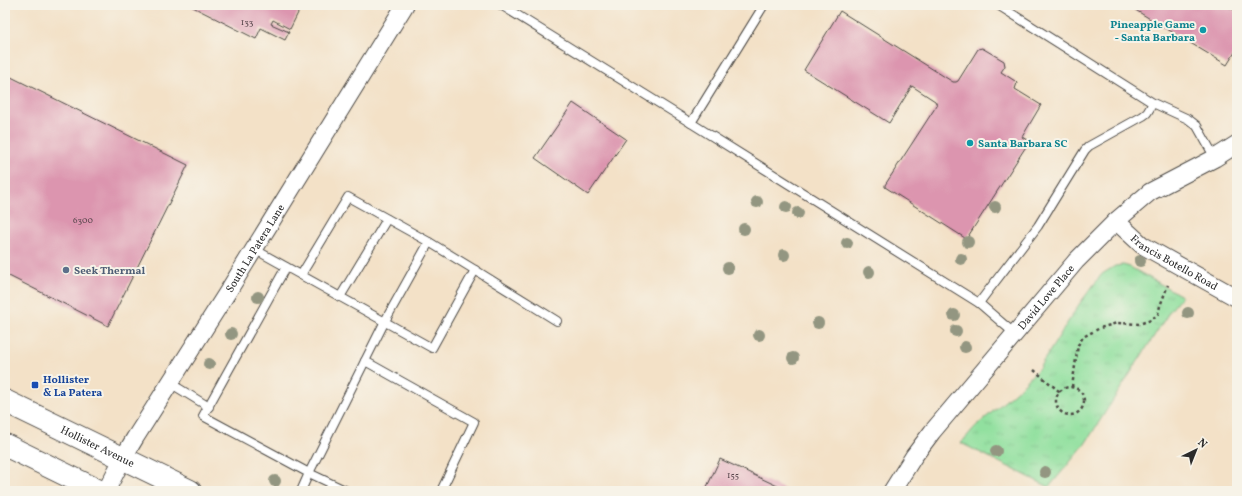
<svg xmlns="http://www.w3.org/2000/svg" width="1242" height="496" font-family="Vollkorn,serif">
  <defs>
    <pattern id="grass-tufts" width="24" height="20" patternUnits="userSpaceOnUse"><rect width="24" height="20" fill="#91e09f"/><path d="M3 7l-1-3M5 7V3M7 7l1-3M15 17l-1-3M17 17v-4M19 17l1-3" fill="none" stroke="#7dc089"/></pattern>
  </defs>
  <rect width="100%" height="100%" fill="#f7f3e8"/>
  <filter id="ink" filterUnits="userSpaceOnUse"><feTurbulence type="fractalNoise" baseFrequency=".025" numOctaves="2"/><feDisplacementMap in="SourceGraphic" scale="8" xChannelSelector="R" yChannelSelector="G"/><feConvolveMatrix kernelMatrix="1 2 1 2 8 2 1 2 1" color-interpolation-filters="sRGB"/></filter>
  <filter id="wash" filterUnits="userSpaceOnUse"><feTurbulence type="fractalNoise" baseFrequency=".012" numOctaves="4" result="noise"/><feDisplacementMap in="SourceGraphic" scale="16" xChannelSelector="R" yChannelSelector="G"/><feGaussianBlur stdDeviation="0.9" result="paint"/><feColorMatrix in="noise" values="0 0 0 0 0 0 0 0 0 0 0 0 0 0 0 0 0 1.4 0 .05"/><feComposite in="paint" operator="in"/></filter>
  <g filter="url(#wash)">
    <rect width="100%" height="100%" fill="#f3e1c7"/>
    <path fill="url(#grass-tufts)" stroke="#5e8665" d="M1123,265l7,2 52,29 -12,15 -85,133 -36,43 -88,-44 14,-16 45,-39 19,-20 41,-65 22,-29 13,-8z"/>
    <g id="blocks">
      <g fill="#dc95af">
        <path d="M189,5h113l-12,24 -17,-9 -2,4 18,8 -4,8 -24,-12 -5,11z"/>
        <path d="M1127,5h99l11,7v37l-10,16z"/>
        <path d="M840,11l113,71h3l2,-1 20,-32 4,-1 22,13 1,5 -4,6 14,9 2,2 -2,6 26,16 -19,32 5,3v5l-60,93h-2l-80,-51v-2l52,-80 -2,-4 -23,-15 -23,37 -85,-53z"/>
        <path d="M5,74l183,91 -80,161 -103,-52z"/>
        <path d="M573,103l53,36 -38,56 -53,-37z"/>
        <path d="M720,459l68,32h-83z"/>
      </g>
    </g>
  </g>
  <g filter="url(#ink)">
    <use href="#blocks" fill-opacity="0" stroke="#494642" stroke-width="1"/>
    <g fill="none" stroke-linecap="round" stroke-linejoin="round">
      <defs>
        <g id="lane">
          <path d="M501,5l190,118"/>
          <path d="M764,5l-73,118 288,180 36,31"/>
          <path d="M998,5l155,98 35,16 9,7 18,32"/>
          <path d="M254,249l178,99 43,-78 82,51"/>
          <path d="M286,267l-83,149 106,57 -8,18"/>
          <path d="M301,275l47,-78 81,45 46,28"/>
          <path d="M340,297l47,-78"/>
          <path d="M979,303l9,-12 50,-65 47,-76 4,-4 54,-30 4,-3 6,-10"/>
          <path d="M365,361l109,61 -33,69"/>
          <path d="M170,383l39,24"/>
          <path d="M347,491l-38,-18 76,-152 44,-79"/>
        </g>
        <g id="street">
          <path id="s1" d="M1116,221l26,24 95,53"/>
          <path id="s2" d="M106,491l17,-33 12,-20 92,-145 178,-288"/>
          <path id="s3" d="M892,491l22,-35 18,-24 144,-171 40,-40 34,-29 65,-34 22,-14"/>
        </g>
        <g id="secondary">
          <path id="s4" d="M5,401l185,90"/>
          <path d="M5,445l94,46"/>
        </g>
      </defs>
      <use href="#lane" stroke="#494642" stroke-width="10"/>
      <use href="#street" stroke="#494642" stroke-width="19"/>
      <use href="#secondary" stroke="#494642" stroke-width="24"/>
      <g stroke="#494642" stroke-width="2.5" stroke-dasharray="3 3" stroke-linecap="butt">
        <path d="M1034,370l26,22"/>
        <circle cx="1070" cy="401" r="14"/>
        <path d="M1072,387l6,-42 5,-8 17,-9 17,-5 22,1 12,-4 7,-6 2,-8 8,-21"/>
      </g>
      <use href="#lane" stroke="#fff" stroke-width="8"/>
      <use href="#street" stroke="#fff" stroke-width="17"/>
      <use href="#secondary" stroke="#fff" stroke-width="22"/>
    </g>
    <g fill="#939681">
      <circle cx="757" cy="202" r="6"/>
      <circle cx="786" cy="207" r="6"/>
      <circle cx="995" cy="207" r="6"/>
      <circle cx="798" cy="213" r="6"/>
      <circle cx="744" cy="229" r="6"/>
      <circle cx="968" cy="242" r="6"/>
      <circle cx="847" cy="243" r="6"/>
      <circle cx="784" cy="255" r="6"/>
      <circle cx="961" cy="259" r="6"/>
      <circle cx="1140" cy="261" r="6"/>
      <circle cx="728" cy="268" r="6"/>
      <circle cx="869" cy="272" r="6"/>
      <circle cx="258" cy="297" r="6"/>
      <circle cx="1188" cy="313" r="6"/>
      <circle cx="954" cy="315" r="6"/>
      <circle cx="818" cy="323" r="6"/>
      <circle cx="956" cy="331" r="6"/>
      <circle cx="231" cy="334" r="6"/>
      <circle cx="759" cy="335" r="6"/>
      <circle cx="965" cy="347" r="6"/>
      <circle cx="793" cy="358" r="6"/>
      <circle cx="209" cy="364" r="6"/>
      <circle cx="996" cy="451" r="6"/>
      <circle cx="1045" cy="472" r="6"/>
      <circle cx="275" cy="481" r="6"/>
    </g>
  </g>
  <g fill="#0f9aa8" stroke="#f7f3e8" stroke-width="1.5">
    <circle cx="1203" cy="30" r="4"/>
    <circle cx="970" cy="143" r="4"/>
  </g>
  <circle fill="#5c6f8a" stroke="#f7f3e8" stroke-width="1.5" cx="66" cy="270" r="4"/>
  <rect fill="#1a4fb4" stroke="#f7f3e8" stroke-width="1.5" x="31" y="381" width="8" height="8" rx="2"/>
  <g text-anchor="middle" stroke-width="4" stroke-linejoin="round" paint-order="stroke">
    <g font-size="9" fill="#57464c">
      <text x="247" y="25">133</text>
      <text x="83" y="223">6300</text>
      <text x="733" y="478">155</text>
    </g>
    <g font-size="11" font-weight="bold" fill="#0d838f" stroke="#f7f3e8" text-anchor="end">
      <text x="1195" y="28">Pineapple Game<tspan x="1195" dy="13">- Santa Barbara</tspan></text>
      <text x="978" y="147" text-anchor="start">Santa Barbara SC</text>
    </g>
    <g font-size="11" fill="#2b2b2b" stroke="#f7f3e8">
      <text dy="4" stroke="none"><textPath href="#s2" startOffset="285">South La Patera Lane</textPath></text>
      <text dy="4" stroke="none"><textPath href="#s1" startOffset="72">Francis Botello Road</textPath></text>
      <text dy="4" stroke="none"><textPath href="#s3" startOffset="248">David Love Place</textPath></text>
      <text dy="4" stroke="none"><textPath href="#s4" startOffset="103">Hollister Avenue</textPath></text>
    </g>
    <g font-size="11" font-weight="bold" fill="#4e5e75" stroke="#f7f3e8" text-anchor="start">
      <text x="74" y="274">Seek Thermal</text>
    </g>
    <g font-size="11" font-weight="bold" fill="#164399" stroke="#f7f3e8" text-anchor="start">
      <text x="43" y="383">Hollister<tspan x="43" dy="13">&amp; La Patera</tspan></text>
    </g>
  </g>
  <rect width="1242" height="496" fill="none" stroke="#f7f3e8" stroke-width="20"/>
  <g transform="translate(1196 450) rotate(43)" stroke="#f7f3e8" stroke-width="3" paint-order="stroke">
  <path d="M0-3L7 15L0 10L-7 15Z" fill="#2b2b2b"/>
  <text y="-6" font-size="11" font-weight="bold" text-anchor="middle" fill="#2b2b2b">N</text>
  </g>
</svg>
